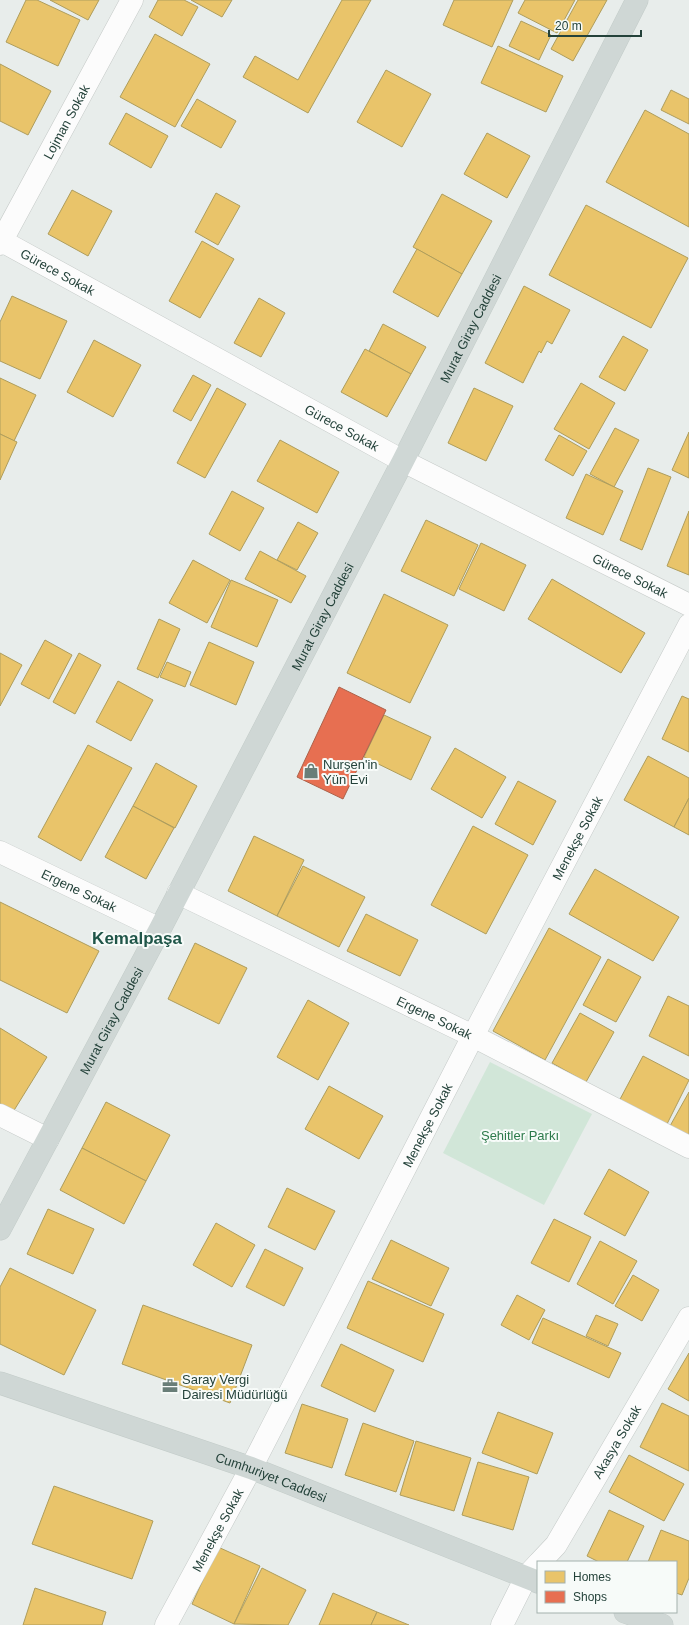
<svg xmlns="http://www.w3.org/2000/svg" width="689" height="1625" font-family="Arial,sans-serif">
  <rect width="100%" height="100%" fill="#e8edeb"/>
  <path fill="#d1e6d8" d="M490,1062l102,52 -48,91 -101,-52z"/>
  <g fill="#e9c46a" stroke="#ae9d5c">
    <path d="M26,0h11l43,20 -22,46 -52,-24z"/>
    <path d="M50,0h49l-11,20z"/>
    <path d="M158,0h26l14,7 -16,29 -33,-19z"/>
    <path d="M191,0h41l-10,17z"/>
    <path d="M342,0h29l-63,113 -65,-36 12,-21 43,24z"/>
    <path d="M454,0h59l-21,47 -49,-22z"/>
    <path d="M525,0h50l-18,33 -39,-20z"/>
    <path d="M578,0h29l-34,61 -22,-12z"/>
    <path d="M521,21l30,14 -12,25 -30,-14z"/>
    <path d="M155,34l55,30 -35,63 -55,-30z"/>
    <path d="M498,46l65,30 -17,36 -65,-29z"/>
    <path d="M0,64l51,27 -23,44 -28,-14z"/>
    <path d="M386,70l45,24 -29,53 -45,-25z"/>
    <path d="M671,90l18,9v25l-28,-14z"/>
    <path d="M197,99l39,22 -15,27 -40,-22z"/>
    <path d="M645,110l44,24v93l-83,-45z"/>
    <path d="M126,113l42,23 -17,32 -42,-24z"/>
    <path d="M487,133l43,23 -23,42 -43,-24z"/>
    <path d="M72,190l40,21 -24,45 -40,-22z"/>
    <path d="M216,193l24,13 -22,39 -23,-13z"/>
    <path d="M442,194l50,27 -30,53 -49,-27z"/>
    <path d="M586,205l102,53 -37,70 -102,-53z"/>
    <path d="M202,241l32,18 -34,59 -31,-17z"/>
    <path d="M417,249l45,25 -24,43 -45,-25z"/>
    <path d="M524,286l46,24 -18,34 -5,-3 -6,12 -2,-2 -16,32 -38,-20z"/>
    <path d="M12,296l55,25 -27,58 -40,-18v-39z"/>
    <path d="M259,298l26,15 -24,44 -27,-14z"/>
    <path d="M383,324l43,23 -15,27 -42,-23z"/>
    <path d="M623,336l25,14 -23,41 -26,-14z"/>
    <path d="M94,340l47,25 -28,52 -46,-25z"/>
    <path d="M365,349l46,25 -24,43 -46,-25z"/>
    <path d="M193,375l18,10 -20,36 -18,-10z"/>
    <path d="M0,378l36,17 -22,46 -14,-7z"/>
    <path d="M581,383l34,20 -26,46 -35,-20z"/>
    <path d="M217,388l29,16 -41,74 -28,-15z"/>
    <path d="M474,388l39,18 -27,55 -38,-18z"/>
    <path d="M615,428l24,12 -25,47 -24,-13z"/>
    <path d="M689,432v46l-17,-8z"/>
    <path d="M0,434l17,8 -17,38z"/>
    <path d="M559,435l28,16 -14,25 -28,-16z"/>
    <path d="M280,440l59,32 -22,41 -60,-32z"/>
    <path d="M648,468l23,9 -29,73 -22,-10z"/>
    <path d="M586,474l37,17 -20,44 -37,-17z"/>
    <path d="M232,491l32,17 -24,43 -31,-17z"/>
    <path d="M689,511v64l-22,-9z"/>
    <path d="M426,520l52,25 -24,51 -53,-25z"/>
    <path d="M298,522l20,11 -21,37 -20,-10z"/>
    <path d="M481,543l45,22 -22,46 -45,-22z"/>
    <path d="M260,551l46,25 -15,27 -46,-24z"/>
    <path d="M193,560l37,20 -23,43 -38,-20z"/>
    <path d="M552,579l93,54 -24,40 -93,-54z"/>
    <path d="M231,580l47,20 -21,47 -46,-20z"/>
    <path d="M384,594l64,31 -38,78 -63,-30z"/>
    <path d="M159,619l21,10 -22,49 -21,-9z"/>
    <path d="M45,640l27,15 -23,44 -28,-15z"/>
    <path d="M209,642l45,20 -18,43 -46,-20z"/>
    <path d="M0,653l22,12 -22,41z"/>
    <path d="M79,653l22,12 -26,49 -22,-12z"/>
    <path d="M167,662l24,10 -6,15 -25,-10z"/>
    <path d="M118,681l35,19 -22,41 -35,-19z"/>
    <path d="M682,696l7,3v53l-27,-13z"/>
    <path d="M384,715l47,22 -20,43 -47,-23z"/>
    <path d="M88,745l44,23 -51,93 -43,-24z"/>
    <path d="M455,748l51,29 -24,41 -51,-29z"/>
    <path d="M648,756l41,22v20l-15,29 -50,-27z"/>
    <path d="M156,763l41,23 -22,42 -42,-22z"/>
    <path d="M518,781l38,20 -23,44 -38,-21z"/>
    <path d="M689,798v37l-15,-8z"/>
    <path d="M133,806l41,22 -28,51 -41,-22z"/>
    <path d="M473,826l55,29 -42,79 -55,-29z"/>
    <path d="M254,836l50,24 -27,56 -49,-25z"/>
    <path d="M303,866l62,31 -26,50 -62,-31z"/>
    <path d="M595,869l84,48 -26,44 -84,-47z"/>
    <path d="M0,902l99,49 -32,62 -67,-33z"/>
    <path d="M366,914l52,26 -18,36 -53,-25z"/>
    <path d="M549,928l52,29 -56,103 -52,-29z"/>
    <path d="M195,943l52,25 -28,56 -51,-25z"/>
    <path d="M608,959l33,18 -25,45 -33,-17z"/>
    <path d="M668,996l21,10v50l-40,-20z"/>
    <path d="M308,1000l41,23 -31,57 -41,-23z"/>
    <path d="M580,1013l34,19 -28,50 -34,-19z"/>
    <path d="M0,1028l47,29 -34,55 -13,-8z"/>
    <path d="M643,1056l46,24 -24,48 -47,-25z"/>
    <path d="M329,1086l54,30 -24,43 -54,-30z"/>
    <path d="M689,1092v45l-19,-11z"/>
    <path d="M106,1102l64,33 -24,46 -64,-33z"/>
    <path d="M82,1148l64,33 -22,43 -64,-34z"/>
    <path d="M609,1169l40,23 -24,44 -41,-22z"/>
    <path d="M287,1188l48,23 -20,39 -47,-23z"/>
    <path d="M48,1209l46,20 -21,45 -46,-20z"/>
    <path d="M554,1219l37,18 -22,45 -38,-19z"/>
    <path d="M216,1223l39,22 -23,42 -39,-22z"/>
    <path d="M391,1240l58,28 -18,38 -59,-27z"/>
    <path d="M600,1241l37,20 -24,43 -36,-20z"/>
    <path d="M265,1249l38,19 -19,38 -38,-19z"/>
    <path d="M10,1268l86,42 -32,65 -64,-31v-57z"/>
    <path d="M633,1275l26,15 -17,31 -27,-15z"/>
    <path d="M368,1281l76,33 -21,48 -76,-34z"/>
    <path d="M517,1295l28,15 -16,30 -28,-15z"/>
    <path d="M143,1305l109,40 -22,58 -108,-39z"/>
    <path d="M596,1315l22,9 -10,22 -22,-10z"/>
    <path d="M543,1318l78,35 -12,25 -77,-35z"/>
    <path d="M341,1344l53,26 -19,42 -54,-26z"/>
    <path d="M689,1353v48l-21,-12z"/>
    <path d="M662,1403l27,13v55l-49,-24z"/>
    <path d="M302,1404l46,15 -16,49 -47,-15z"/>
    <path d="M498,1412l55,21 -16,41 -55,-21z"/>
    <path d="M363,1423l51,18 -18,51 -51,-17z"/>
    <path d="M416,1441l55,17 -17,53 -54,-16z"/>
    <path d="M629,1455l55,29 -20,37 -55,-29z"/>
    <path d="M478,1462l51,15 -16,53 -51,-15z"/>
    <path d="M54,1486l99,35 -21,58 -100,-35z"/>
    <path d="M609,1510l35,16 -17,36h-28l-12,-6z"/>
    <path d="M661,1530l28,11v37l-7,17 -6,-2v-31h-28z"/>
    <path d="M218,1547l42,19 -26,58 -42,-20z"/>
    <path d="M262,1568l44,22 -18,35 -54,-1z"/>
    <path d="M35,1588l71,24 -4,13h-79z"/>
    <path d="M333,1593l44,19 -6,13h-52z"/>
    <path d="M377,1612l32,13h-38z"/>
  </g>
  <path fill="#e76f51" stroke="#ac624a" d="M339,687l47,23 -43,89 -46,-22z"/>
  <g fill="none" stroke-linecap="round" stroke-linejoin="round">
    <defs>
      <g id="minor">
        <path id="s1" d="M0,240l403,221 286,144"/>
        <path id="s2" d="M0,244l132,-244"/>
        <path id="s3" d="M0,852l160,77"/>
        <path id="s4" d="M178,893l295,143 216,111"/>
        <path d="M0,1115l48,24"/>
        <path id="s5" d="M540,1562l16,-17 133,-227"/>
        <path id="s6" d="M166,1625l85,-157 222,-432 216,-411"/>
        <path d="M502,1625l24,-48 12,-13"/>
      </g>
      <g id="major">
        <path id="s7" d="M0,1229l160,-300 243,-468 234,-461"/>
        <path id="s8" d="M0,1383l251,85 287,114"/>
        <path d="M625,1612l37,13"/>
      </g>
    </defs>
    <use href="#minor" stroke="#c5cac8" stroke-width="23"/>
    <use href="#major" stroke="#c3ccc9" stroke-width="23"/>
    <use href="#minor" stroke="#fcfcfc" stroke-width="22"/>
    <use href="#major" stroke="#cfd7d5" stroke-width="22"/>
  </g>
  <defs>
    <symbol id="shop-bare" viewBox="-9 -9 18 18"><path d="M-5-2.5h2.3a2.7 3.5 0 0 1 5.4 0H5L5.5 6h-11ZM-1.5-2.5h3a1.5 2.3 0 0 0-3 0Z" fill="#697e78" stroke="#f7fbf9" stroke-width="2.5" paint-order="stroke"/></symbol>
    <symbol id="office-bare" viewBox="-9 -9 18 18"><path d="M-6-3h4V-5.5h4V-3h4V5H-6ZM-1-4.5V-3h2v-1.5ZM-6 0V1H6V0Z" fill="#697e78" stroke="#f7fbf9" stroke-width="2.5" paint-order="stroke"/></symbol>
  </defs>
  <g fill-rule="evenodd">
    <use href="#shop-bare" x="300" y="760" width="22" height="22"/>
    <use href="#office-bare" x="159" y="1375" width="22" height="22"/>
  </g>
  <g text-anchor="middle" stroke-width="4" stroke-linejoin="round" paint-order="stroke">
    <g font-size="13" fill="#24423a" stroke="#f7fbf9">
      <text dy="5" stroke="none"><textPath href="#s2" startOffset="139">Lojman Sokak</textPath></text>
      <text dy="5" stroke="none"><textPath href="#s1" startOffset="66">Gürece Sokak</textPath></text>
      <text dy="5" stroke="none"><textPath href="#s7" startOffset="1016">Murat Giray Caddesi</textPath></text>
      <text dy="5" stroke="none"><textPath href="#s1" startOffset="390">Gürece Sokak</textPath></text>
      <text dy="5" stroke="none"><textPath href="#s1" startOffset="714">Gürece Sokak</textPath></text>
      <text dy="5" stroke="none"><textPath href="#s7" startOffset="692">Murat Giray Caddesi</textPath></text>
      <text dy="5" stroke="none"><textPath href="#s6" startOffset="888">Menekşe Sokak</textPath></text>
      <text dy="5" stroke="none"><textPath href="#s3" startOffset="88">Ergene Sokak</textPath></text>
      <text dy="5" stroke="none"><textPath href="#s4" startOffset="285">Ergene Sokak</textPath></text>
      <text dy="5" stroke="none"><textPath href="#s7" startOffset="236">Murat Giray Caddesi</textPath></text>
      <text dy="5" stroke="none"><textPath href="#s6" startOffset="564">Menekşe Sokak</textPath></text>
      <text dy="5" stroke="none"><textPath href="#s5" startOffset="143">Akasya Sokak</textPath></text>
      <text dy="5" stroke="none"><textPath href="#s8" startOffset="287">Cumhuriyet Caddesi</textPath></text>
      <text dy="5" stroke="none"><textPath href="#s6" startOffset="108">Menekşe Sokak</textPath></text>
    </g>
    <g font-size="13" fill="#24423a" stroke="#f7fbf9" text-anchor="start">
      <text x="323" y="769">Nurşen'in<tspan x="323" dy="15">Yün Evi</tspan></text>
      <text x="182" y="1384">Saray Vergi<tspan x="182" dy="15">Dairesi Müdürlüğü</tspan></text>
    </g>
    <g font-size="13" fill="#2d7a4b" stroke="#f7fbf9">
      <text x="520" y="1140">Şehitler Parkı</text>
    </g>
    <g font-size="17" font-weight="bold" fill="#1f5548" stroke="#f7fbf9">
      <text x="137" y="944">Kemalpaşa</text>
    </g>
  </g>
  <rect x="537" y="1561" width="140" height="52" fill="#f7fbf9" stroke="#a3b1ad"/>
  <rect x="545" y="1571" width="20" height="12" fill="#e9c46a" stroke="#a3b1ad"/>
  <text x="573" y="1581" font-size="12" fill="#24423a">Homes</text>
  <rect x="545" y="1591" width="20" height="12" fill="#e76f51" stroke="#a3b1ad"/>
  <text x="573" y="1601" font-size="12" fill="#24423a">Shops</text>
  <path d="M549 30v6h92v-6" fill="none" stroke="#24423a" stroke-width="2"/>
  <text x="555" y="30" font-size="12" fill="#24423a" stroke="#f7fbf9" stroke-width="3" paint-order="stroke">20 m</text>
</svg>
